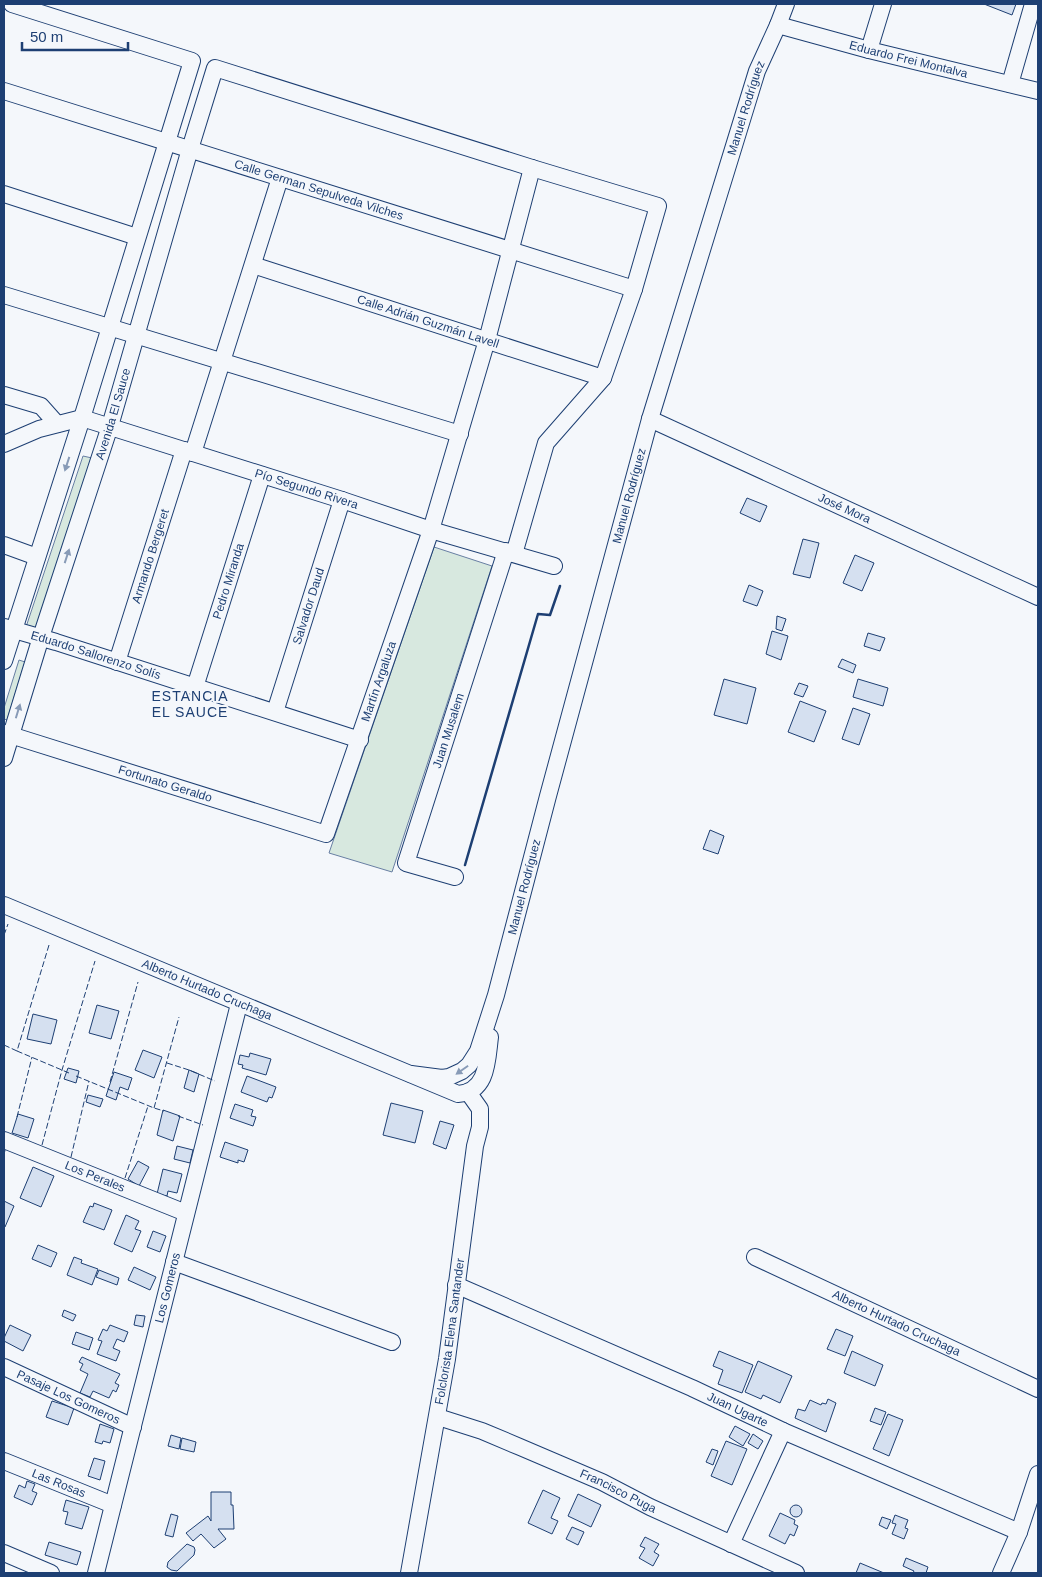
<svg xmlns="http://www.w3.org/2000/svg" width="1042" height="1577" font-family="Arial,sans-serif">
  <rect width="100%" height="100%" fill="#f4f7fb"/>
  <g fill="#d7e8df" stroke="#687fa3">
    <path d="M83,456l9,2 -57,172 -9,-3z"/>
    <path d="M434,547l58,19 -100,306 -63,-19z"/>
    <path d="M19,660l6,2 -18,58 -3,-1v-11z"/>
  </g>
  <g fill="#d5e0f0" stroke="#1d3f73">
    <path d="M984,4h32l-4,11z"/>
    <path d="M747,498l20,8 -7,16 -20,-9z"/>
    <path d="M803,539l16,4 -9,35 -17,-4z"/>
    <path d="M855,555l19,8 -12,28 -19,-8z"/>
    <path d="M749,585l14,6 -6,15 -14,-5z"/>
    <path d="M777,616l9,3 -4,12 -6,-2z"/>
    <path d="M772,631l16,5 -7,24 -15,-6z"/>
    <path d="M868,633l17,5 -5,13 -16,-5z"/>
    <path d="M842,659l14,6 -3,8 -15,-6z"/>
    <path d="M724,679l32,9 -9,36 -33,-9z"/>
    <path d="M858,679l30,9 -5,18 -30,-9z"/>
    <path d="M799,683l9,3 -5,11 -9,-3z"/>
    <path d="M800,701l26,10 -12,31 -26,-10z"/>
    <path d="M853,708l17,6 -11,31 -17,-6z"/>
    <path d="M710,830l14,6 -6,18 -15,-5z"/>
    <path d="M97,1005l22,6 -8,28 -22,-6z"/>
    <path d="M33,1014l24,6 -6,24 -24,-5z"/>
    <path d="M143,1050l19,7 -8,21 -19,-8z"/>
    <path d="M250,1053l21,6 -5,16 -24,-7 1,-3 -5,-1 2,-9 9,2z"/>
    <path d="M68,1068l11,3 -3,12 -12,-4z"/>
    <path d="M189,1070l10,4 -5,18 -10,-4z"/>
    <path d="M114,1072l18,6 -4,12 -8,-3 -4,13 -10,-4z"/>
    <path d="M247,1076l29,11 -4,11 -3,-1 -2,5 -26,-10z"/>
    <path d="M88,1095l15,4 -3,8 -14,-5z"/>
    <path d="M391,1103l32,8 -8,32 -32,-8z"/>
    <path d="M235,1104l18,6 -2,6 5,1 -3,9 -23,-8z"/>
    <path d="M163,1110l17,6 -7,25 -16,-6z"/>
    <path d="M18,1114l16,5 -6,19 -16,-5z"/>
    <path d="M440,1121l14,4 -8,24 -13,-5z"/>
    <path d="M225,1142l23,8 -4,12 -6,-2v3l-18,-6z"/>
    <path d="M177,1146l16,4 -3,13 -16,-4z"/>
    <path d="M138,1161l11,6 -10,19 -11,-7z"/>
    <path d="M33,1167l21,9 -13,31 -21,-9z"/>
    <path d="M163,1169l19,5 -5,19 -9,-2 -1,5 -10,-2z"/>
    <path d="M4,1201l10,5 -9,21 -1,-1z"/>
    <path d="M94,1203l18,7 -8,20 -21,-8 7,-16 3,1z"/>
    <path d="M126,1215l13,6 -4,8 6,2 -9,21 -18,-8z"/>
    <path d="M153,1231l13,5 -6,16 -13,-5z"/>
    <path d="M38,1245l19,8 -6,14 -19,-8z"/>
    <path d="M74,1257l8,3 -1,3 17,6 -6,16 -25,-10z"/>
    <path d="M134,1267l22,10 -6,13 -22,-10z"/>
    <path d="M99,1270l20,8 -2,7 -21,-8z"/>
    <path d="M64,1310l12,5 -3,6 -11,-5z"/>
    <path d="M136,1315l9,1 -2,11 -9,-2z"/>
    <path d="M10,1325l21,10 -8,16 -19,-10v-3z"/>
    <path d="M110,1325l18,7 -4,10 -7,-3 -4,9 7,3 -4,10 -19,-7 5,-13 -4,-1 5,-11 4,2z"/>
    <path d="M836,1329l17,7 -8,20 -18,-7z"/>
    <path d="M76,1332l17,6 -4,12 -17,-6z"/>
    <path d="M719,1351l34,14 -11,28 -24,-9 5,-14 -10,-4z"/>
    <path d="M852,1351l31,14 -8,21 -31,-13z"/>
    <path d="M82,1357l38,17 -5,9 4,2 -3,7 -3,-2 -4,8 -16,-7 -3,6 -10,-4 8,-19 -8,-4 3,-6 -4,-2z"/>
    <path d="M758,1361l34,15 -12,27 -17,-8 -2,4 -16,-7z"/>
    <path d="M828,1399l8,4 -10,29 -31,-14 3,-9 7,2 5,-11 11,5 1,-2 4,1z"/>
    <path d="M52,1401l22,7 -6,17 -22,-8z"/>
    <path d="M875,1408l11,4 -5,13 -11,-4z"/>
    <path d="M888,1414l15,6 -14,36 -16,-7z"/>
    <path d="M100,1424l14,5 -4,14 -7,-2 -1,3 -7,-2z"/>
    <path d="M735,1426l15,8 -7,12 -14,-9z"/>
    <path d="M753,1434l10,7 -5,8 -10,-6z"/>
    <path d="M171,1435l10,3 -2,11 -11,-3z"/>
    <path d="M182,1438l14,4 -2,10 -14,-3z"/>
    <path d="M726,1441l21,8 -15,36 -21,-9z"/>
    <path d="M712,1449l6,2 -5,14 -7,-3z"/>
    <path d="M94,1458l11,3 -5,19 -12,-4z"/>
    <path d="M27,1481l8,3 -3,7 5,2 -5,12 -18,-8 5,-12 6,3z"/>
    <path d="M543,1490l17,8 -9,20 7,3 -6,13 -24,-11z"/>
    <path d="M211,1492h20v13h2l1,24h-16l8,10 -12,9 -13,-14 -8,7 -7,-8 22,-17 3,5z"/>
    <path d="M578,1494l23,11 -10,22 -23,-11z"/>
    <path d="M66,1500l23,7 -7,22 -17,-5 3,-12 -5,-1z"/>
    <circle cx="796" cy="1511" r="6"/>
    <path d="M780,1513l15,7 -1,4 4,2 -4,10 -4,-2 -5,10 -16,-8z"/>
    <path d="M171,1514l7,2 -5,21 -8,-2z"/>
    <path d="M895,1515l13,5 -3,8 3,1 -4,10 -12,-5 4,-10 -4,-1z"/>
    <path d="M882,1517l9,3 -4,9 -8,-4z"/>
    <path d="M572,1527l12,5 -6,13 -12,-6z"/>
    <path d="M645,1537l14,7 -5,8 5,3 -6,11 -14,-8 6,-10 -5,-2z"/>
    <path d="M49,1542l32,10 -4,13 -32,-10z"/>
    <path d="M187,1544l7,3 1,3 -1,5 -17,16 -6,-1 -4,-3 1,-5z"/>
    <path d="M906,1558l22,9 -2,6h-13l1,-2 -11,-5z"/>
    <path d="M860,1563l24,10h-28z"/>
  </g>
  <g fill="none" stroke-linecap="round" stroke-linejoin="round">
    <defs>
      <g id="minor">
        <path id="s1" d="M778,25l91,25 169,41"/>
        <path d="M869,50l14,-46"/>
        <path d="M1010,84l23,-80"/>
        <path id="s2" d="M4,91l630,198"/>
        <path d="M4,194l133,43"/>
        <path id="s3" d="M253,265l350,113"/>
        <path d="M4,295l456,139"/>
        <path d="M4,395l37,11 16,18"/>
        <path id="s4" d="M650,419l388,178"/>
        <path id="s5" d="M4,444l35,-15 43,-11 260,82 89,30 123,36"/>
        <path d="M193,453l87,-275"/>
        <path d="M4,545l33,12"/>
        <path id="s6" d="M4,627l52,15 304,98"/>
        <path d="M4,661l78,-243 110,-357 -180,-57"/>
        <path id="s7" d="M117,662l67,-212"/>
        <path id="s8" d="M195,687l67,-212"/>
        <path id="s9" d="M275,712l67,-212"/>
        <path id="s10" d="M4,733l322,101 105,-304 56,-190 45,-172"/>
        <path id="s11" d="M4,758l37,-121 69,-211 80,-277 25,-81 317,100 126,38 -24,83 -31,89 -57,65 -32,111"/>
        <path id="s12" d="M455,877l-49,-14 100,-312"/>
        <path id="s13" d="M4,905l454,189c30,-2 29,-34 32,-57"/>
        <path id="s14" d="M411,1074l31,4 7,-1 13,-6 7,-6 9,-14 18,-56 52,-199 102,-377 107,-348 21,-46 8,-21"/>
        <path id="s15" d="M4,1140l182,73"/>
        <path id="s16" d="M755,1257l283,132"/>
        <path d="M174,1262l218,80"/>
        <path id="s17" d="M456,1285l236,103 91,43 236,101"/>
        <path id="s18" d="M4,1367l129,60"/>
        <path id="s19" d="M438,1417l44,14 38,16 82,35 48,25 146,66"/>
        <path id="s20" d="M4,1461l109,44"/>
        <path d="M731,1544l52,-113"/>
        <path d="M4,1553l47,20"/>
        <path id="s21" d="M96,1573l143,-569"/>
        <path id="s22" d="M409,1573l38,-214 28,-213 5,-19v-18l-12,-17"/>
        <path d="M1001,1573l18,-41 19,-58"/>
      </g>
    </defs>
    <use href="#minor" stroke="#1d3f73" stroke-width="18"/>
    <use href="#minor" stroke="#f4f7fb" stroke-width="16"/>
    <g stroke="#1d3f73" stroke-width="1" stroke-dasharray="6 2.5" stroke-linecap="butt">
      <path d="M4,935l4,-11"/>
      <path d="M49,945l-32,106 52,22"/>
      <path d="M4,1045l13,6"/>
      <path d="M167,1063l22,7 26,11"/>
      <path d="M76,1076l78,32 10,3"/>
      <path d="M110,1082l28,-100"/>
      <path d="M154,1108l25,-91"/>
      <path d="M178,1116l25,9"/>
      <path d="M17,1117l15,-60"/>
      <path d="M42,1145l20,-75 33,-109"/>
      <path d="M4,1150h1l-1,5"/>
      <path d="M71,1157l18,-76"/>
      <path d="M125,1178l23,-72"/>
    </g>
    <path stroke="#1d3f73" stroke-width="2.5" d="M465,865l73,-251 12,1 10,-29"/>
  </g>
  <defs><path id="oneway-solid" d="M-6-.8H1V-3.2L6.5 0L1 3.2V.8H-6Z" transform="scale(1.25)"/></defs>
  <g fill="#889bb7">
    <use href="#oneway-solid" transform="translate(67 464) rotate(108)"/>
    <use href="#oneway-solid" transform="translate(67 556) rotate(-72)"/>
    <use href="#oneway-solid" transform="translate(18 711) rotate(-73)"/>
    <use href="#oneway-solid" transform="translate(462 1070) rotate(145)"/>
  </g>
  <g text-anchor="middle" stroke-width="4" stroke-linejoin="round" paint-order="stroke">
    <g font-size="12" fill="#1d3f73" stroke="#f4f7fb">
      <text dy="4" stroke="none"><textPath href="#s1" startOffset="135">Eduardo Frei Montalva</textPath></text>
      <text dy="4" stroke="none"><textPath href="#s14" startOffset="1059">Manuel Rodríguez</textPath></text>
      <text dy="4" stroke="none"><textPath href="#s2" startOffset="330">Calle German Sepulveda Vilches</textPath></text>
      <text dy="4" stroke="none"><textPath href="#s3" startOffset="184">Calle Adrián Guzmán Lavell</textPath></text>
      <text dy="4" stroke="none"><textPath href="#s11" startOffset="361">Avenida El Sauce</textPath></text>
      <text dy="4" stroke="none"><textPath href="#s5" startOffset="318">Pío Segundo Rivera</textPath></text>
      <text dy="4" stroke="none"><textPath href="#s14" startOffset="654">Manuel Rodríguez</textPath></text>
      <text dy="4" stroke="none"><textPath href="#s4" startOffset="214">José Mora</textPath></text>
      <text dy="4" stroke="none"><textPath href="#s7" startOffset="111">Armando Bergeret</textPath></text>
      <text dy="4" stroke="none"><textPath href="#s8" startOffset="111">Pedro Miranda</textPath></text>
      <text dy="4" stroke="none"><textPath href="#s9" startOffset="111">Salvador Daud</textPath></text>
      <text dy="4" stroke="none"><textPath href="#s6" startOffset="96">Eduardo Sallorenzo Solís</textPath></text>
      <text dy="4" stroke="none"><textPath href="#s10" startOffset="499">Martín Argaluza</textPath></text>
      <text dy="4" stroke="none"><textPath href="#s12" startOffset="190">Juan Musalem</textPath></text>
      <text dy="4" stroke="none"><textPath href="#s10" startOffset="169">Fortunato Geraldo</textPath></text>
      <text dy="4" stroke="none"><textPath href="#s14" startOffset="249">Manuel Rodríguez</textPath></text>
      <text dy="4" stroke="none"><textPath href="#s13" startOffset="220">Alberto Hurtado Cruchaga</textPath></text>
      <text dy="4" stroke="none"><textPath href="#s15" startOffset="98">Los Perales</textPath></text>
      <text dy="4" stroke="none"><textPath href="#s21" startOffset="294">Los Gomeros</textPath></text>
      <text dy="4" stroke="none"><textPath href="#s16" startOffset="156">Alberto Hurtado Cruchaga</textPath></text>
      <text dy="4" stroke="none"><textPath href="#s22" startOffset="245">Folclorista Elena Santander</textPath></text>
      <text dy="4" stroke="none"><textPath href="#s18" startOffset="71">Pasaje Los Gomeros</textPath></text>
      <text dy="4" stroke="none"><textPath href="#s17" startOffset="308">Juan Ugarte</textPath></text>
      <text dy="4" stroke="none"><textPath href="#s20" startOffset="59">Las Rosas</textPath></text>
      <text dy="4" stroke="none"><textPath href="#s19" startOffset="195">Francisco Puga</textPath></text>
    </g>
    <g font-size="14" letter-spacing="1" fill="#1d3f73" stroke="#f4f7fb">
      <text x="190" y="701">ESTANCIA<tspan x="190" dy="16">EL SAUCE</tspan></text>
    </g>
  </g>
  <rect width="1042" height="1577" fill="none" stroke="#1d3f73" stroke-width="10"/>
  <path d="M22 42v8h106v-8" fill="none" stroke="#1d3f73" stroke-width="2.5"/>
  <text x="30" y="42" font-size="15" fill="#1d3f73" stroke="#f4f7fb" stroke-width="4" paint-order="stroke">50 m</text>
</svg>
